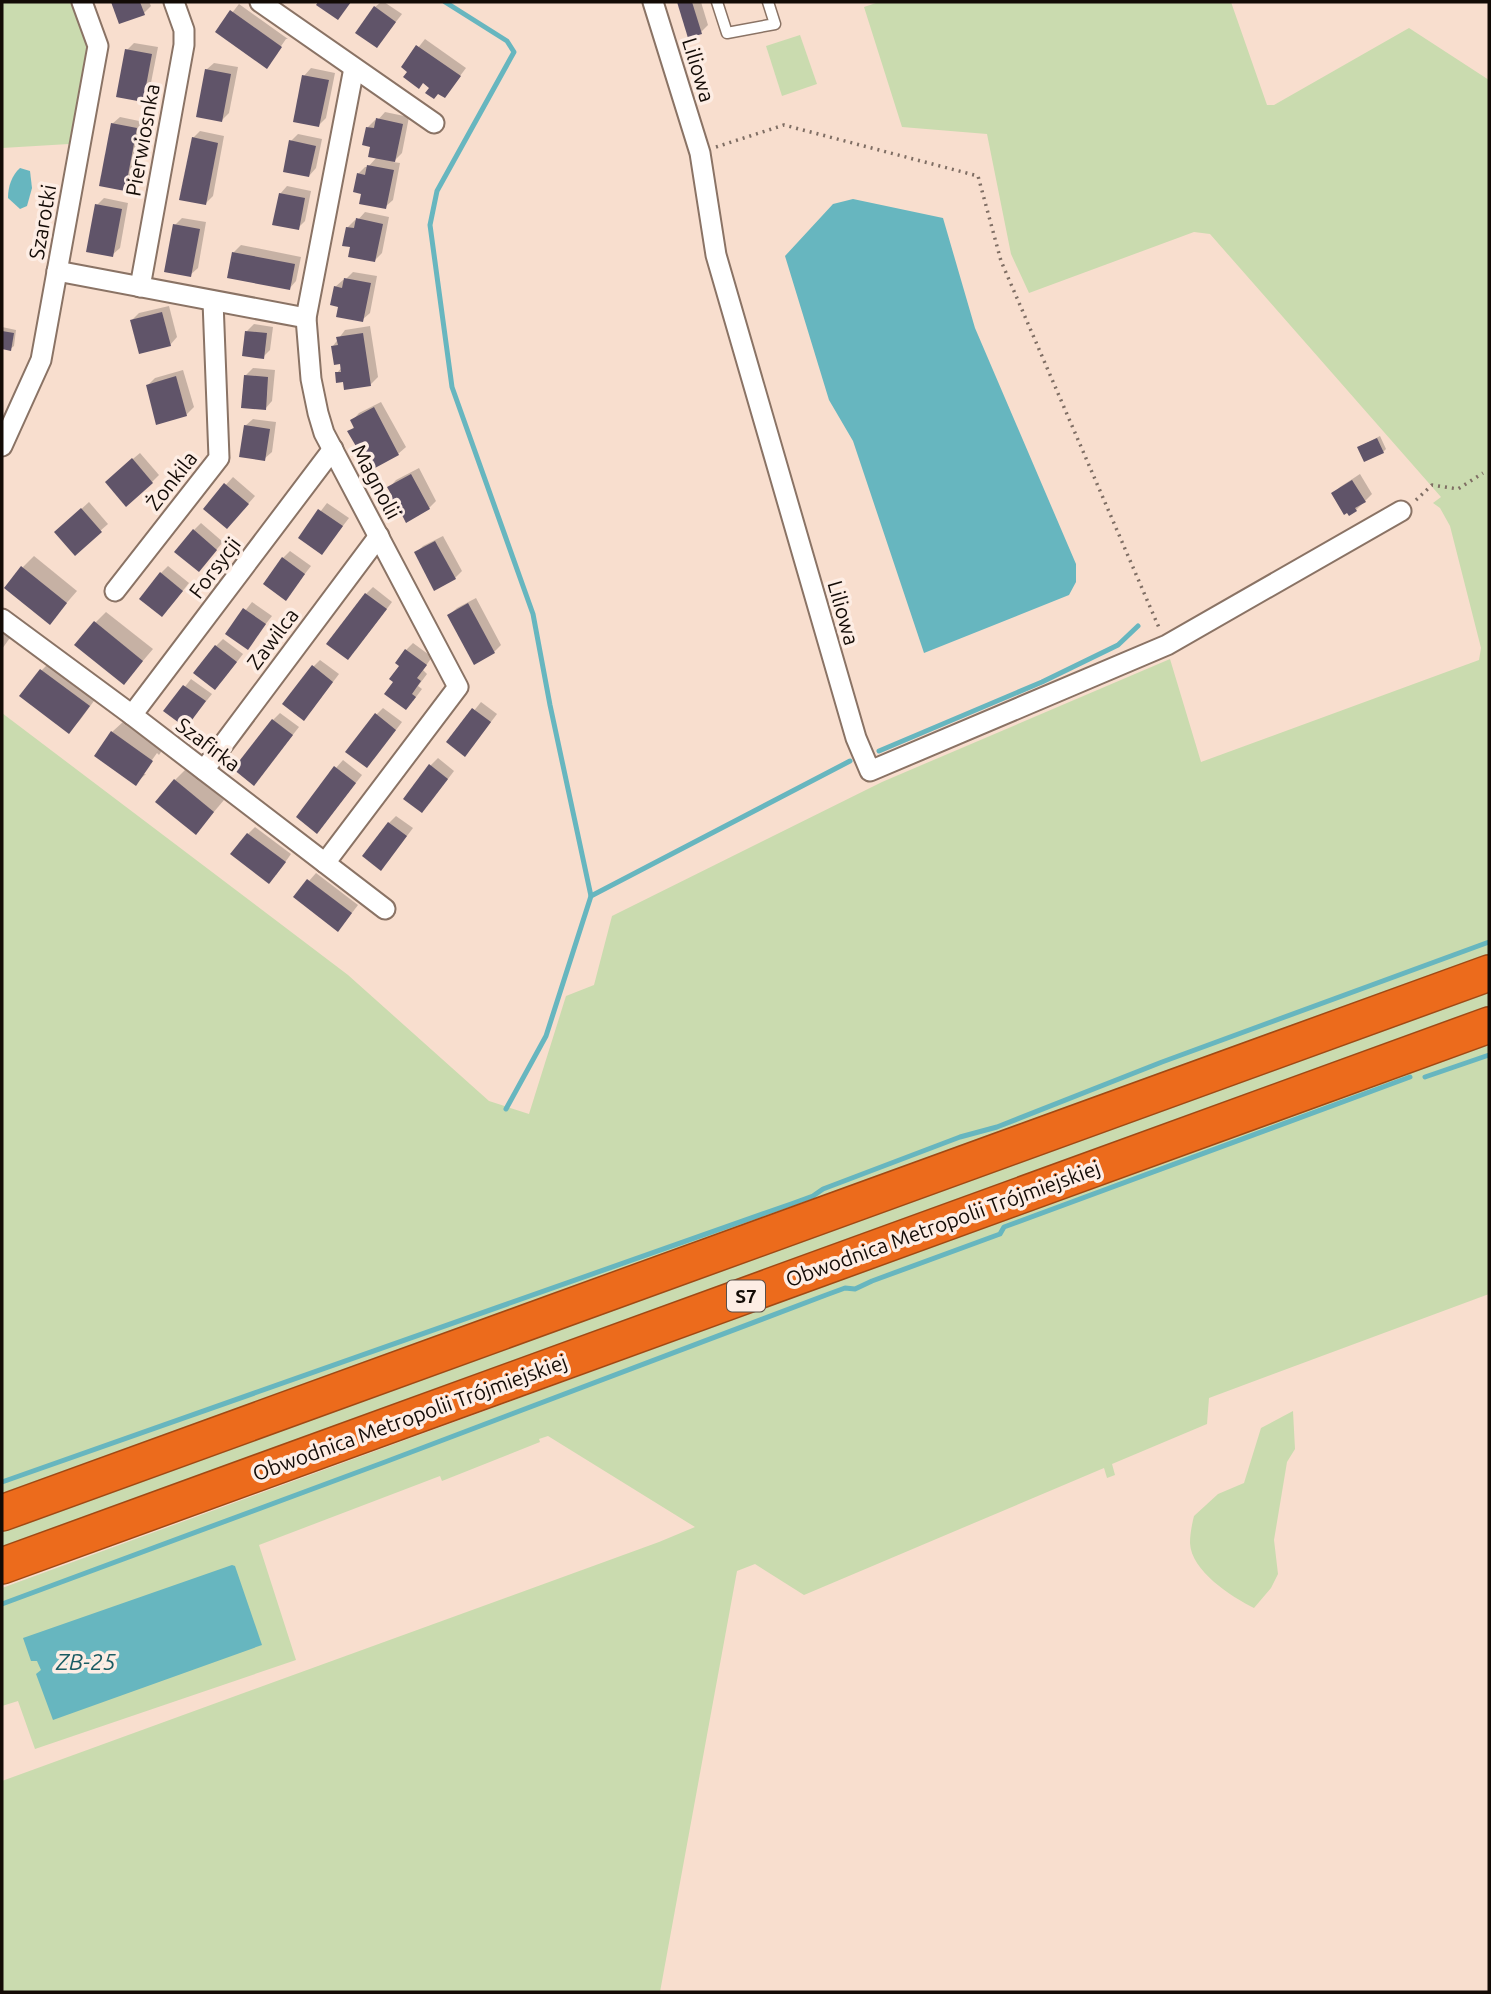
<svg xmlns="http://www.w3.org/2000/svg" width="1491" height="1994" font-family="Ubuntu,sans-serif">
  <rect width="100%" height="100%" fill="#f8dece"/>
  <g fill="#cadbaf">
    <path d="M2,2h70l15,44 -18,98 -67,4z"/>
    <path d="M879,2h352l36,103h7l135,-77 80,52v875l-1487,545v-787l346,262 141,126 40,13 37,-118 28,-11 18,-69 270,-134 288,-123 31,103 278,-102 2,-12 -31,-122 -10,-18 -7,-5 8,-6 -231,-263 -16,-2 -165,61 -18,-39 -24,-120 -85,-7 -38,-120z"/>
    <path d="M800,35l17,49 -35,12 -16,-50z"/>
    <path d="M1489,983v31l-1487,545v-30z"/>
    <path d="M1489,1042v252l-280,104 -2,26 -95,40 3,11 -8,3 -3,-10 -300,127 -49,-31 -18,7 -77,421h-658v-211l657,-239 36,-15 -147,-91 -9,3 1,3 -98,39 -2,-5 -181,69 37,115 -261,89 -17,-48 -16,5v-118z"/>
    <path d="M1293,1411l2,38 -8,13 -13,78 4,34 -7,14 -17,20c-22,-11 -63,-37 -64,-65 0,-9 2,-19 4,-27l24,-22 26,-11 17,-55z"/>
  </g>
  <g fill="#67b6bf">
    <path d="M20,168l10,3 2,17 -5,18 -7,3 -12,-11c0,-12 4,-23 12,-30z"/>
    <path d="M853,199l90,19 32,110 101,236v18l-7,13 -145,58 -71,-212 -24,-41 -44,-144 48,-52z"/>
    <path d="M232,1565l3,1 27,79 -209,75 -17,-46 5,-4 -4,-9h-6l-8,-23z"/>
  </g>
  <g fill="#0003">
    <path d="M113,2h36l2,4 -7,7 -24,8z"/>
    <path d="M381,2h3l18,12 -25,32 -2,-39z"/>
    <path d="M679,2h22l7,23 -7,7 -12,4z"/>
    <path d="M239,4l49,35h-2l-16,23 -53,-30z"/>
    <path d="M425,39l41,29 -21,28 -42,-29z"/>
    <path d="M134,43l24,4 -9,46 -7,7 -15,-50z"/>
    <path d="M214,63l24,4 -9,46 -7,7 -16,-50z"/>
    <path d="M311,68l24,5 -9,45 -7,7 -15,-49z"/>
    <path d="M385,112l24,5 -7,36 -9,9 7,1 -7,37 -8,7 -22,-15 -5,-18 7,-7h3l9,-10 -9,-30 7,-7 2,1z"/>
    <path d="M120,117l24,5 -12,60 -7,7 -13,-65z"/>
    <path d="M200,131l24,5 -11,60 -7,7 -13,-65z"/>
    <path d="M298,134l24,5 -6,29 -7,8 -18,-35z"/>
    <path d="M287,186l24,5 -6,30 -7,7 -18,-34z"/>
    <path d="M104,198l24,5 -8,45 -8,7 -15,-50z"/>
    <path d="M365,212l24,5 -7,36 -8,8 -22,-15 -5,-18 8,-8 2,1z"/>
    <path d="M182,218l24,4 -8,46 -8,7 -15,-50z"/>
    <path d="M241,245l60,12 -5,24 -7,8 -56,-36z"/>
    <path d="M353,272l24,4 -7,37 -8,7 -22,-15 -5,-18 8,-7h2z"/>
    <path d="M169,306l8,31 -7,8 -38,-25 7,-7z"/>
    <path d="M254,324l19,3 -3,23 -7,7 -16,-26z"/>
    <path d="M370,326l8,51 -8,8 -25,-5 -8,-7 5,-6 -9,-21 12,-16z"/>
    <path d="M2,327l14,3 -2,16 -4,3 -8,-2z"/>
    <path d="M253,368l22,2 -3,31 -7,8 -20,-33z"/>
    <path d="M183,370l11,37 -8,8 -38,-30 7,-7z"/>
    <path d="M381,402l25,45 -8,7 -26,4 -10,-3 5,-5 -4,-8 -13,-11 5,-5 -3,-5 7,-8z"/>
    <path d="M253,419l23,3 -4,30 -8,7 -19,-33z"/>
    <path d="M1380,436l6,13 -3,3 -24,-5z"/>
    <path d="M140,453l19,22 -7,7 -38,-7z"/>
    <path d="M419,468l17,33 -7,7 -27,3 -15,-10 6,-7 -4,-6 7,-8z"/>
    <path d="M1360,474l12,20 -16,16 -23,-16 7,-7z"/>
    <path d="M233,477l22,19 -21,24 -29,-12z"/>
    <path d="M89,502l19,22 -33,29 -11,-28z"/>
    <path d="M327,503l22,15 -27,35 -22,-15z"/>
    <path d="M201,523l22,19 -18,21 -11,-33z"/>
    <path d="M443,536l19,35 -7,7 -39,-25 7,-7z"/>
    <path d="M290,551l21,15 -25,32 -3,-40z"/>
    <path d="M34,556l43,35 -27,31 -27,-55z"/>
    <path d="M168,566l21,17 -20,25 -8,-35z"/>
    <path d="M373,587l19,15 -37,49 11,-57z"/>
    <path d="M476,598l25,47 -7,7 -45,-37 8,-7z"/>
    <path d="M252,602l20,14 -25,32 -20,-14z"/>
    <path d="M106,612l47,37 -29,34 -29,-60z"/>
    <path d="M2,617l15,11 -15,21z"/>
    <path d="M223,639l20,15 -21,27 -6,-35z"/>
    <path d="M413,643l19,14 -9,13 4,4 -9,12 4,3 -9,12 -17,-20 10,-31z"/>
    <path d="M53,659l46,35 -19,26 -11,12 -47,-36 20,-26z"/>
    <path d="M320,660l19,14 -28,37 2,-44z"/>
    <path d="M191,679l21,15 -26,32 -20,-15z"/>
    <path d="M481,702l16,12 -25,33 -23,-5z"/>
    <path d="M383,708l19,14 -28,37 2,-44z"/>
    <path d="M280,713l19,14 -45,57 19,-64z"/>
    <path d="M124,721l39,28 -4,6 -2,-2 -15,21h4l-10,9 -24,-51z"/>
    <path d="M438,758l16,13 -25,33 2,-39z"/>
    <path d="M343,760l19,15 -38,49 12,-56z"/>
    <path d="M186,769l38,31 -28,33 -21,-53z"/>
    <path d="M396,816l17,12 -25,33 1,-38z"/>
    <path d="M255,827l36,27 -15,21 -28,-41z"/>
    <path d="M316,873l42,32 -13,17 -50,-25z"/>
  </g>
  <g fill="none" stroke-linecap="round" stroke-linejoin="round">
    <g stroke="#67b6bf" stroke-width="5">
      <path d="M445,2l62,39 7,11 -77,139 -7,34 22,162 81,227 17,91 41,191"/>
      <path d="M879,751l163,-69 76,-37 20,-19"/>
      <path d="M1425,1077l64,-22"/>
      <path d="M506,1109l40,-73 45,-140 259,-135"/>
      <path d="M2,1482l789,-278 22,-8 10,-7 137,-52 37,-10 165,-65 327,-120"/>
      <path d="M2,1604l383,-142 441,-167 19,-7 10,1 17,-8 128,-47 4,-7 406,-150"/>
    </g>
  </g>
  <g fill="#605469">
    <path d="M111,2h29l5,13 -26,9z"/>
    <path d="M318,2h33l-13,18 -22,-15z"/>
    <path d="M677,2h15l10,32 -14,4z"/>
    <path d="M374,6l22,16 -19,26 -22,-15z"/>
    <path d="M230,10l52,37 -15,22 -52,-37z"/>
    <path d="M416,45l45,31 -16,22 -7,-4 -4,5 -9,-6 4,-5 -6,-5 -4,6 -16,-12 4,-5 -6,-5z"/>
    <path d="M125,49l27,5 -9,48 -27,-5z"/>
    <path d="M205,69l26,5 -9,48 -26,-5z"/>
    <path d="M302,75l27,5 -10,47 -26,-5z"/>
    <path d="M376,118l27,6 -8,38 -27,-5 2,-10 -8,-2 4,-18 8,1z"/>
    <path d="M111,123l26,5 -12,63 -26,-5z"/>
    <path d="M192,137l26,6 -12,62 -27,-5z"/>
    <path d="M289,140l27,6 -7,31 -26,-5z"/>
    <path d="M367,165l27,5 -8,39 -27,-5 2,-10 -8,-2 4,-19 8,2z"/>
    <path d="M279,193l26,5 -6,32 -27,-5z"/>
    <path d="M95,204l27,5 -9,48 -27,-5z"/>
    <path d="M356,218l27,6 -8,38 -27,-5 2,-10 -8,-1 4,-19 8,1z"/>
    <path d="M173,224l27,5 -9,48 -27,-5z"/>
    <path d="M232,252l63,12 -5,26 -63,-12z"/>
    <path d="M344,278l27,5 -8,39 -27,-5 2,-10 -8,-2 4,-19 8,2z"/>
    <path d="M162,312l9,34 -32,8 -9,-34z"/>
    <path d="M2,331l12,2 -3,18 -9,-2z"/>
    <path d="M245,331l22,2 -3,26 -22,-3z"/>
    <path d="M363,333l8,53 -27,4 -1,-8 -7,1 -1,-11h6l-1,-8 -6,1 -3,-19 7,-1 -2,-8z"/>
    <path d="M244,375l24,2 -2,33 -25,-2z"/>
    <path d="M176,376l11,40 -31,9 -10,-40z"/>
    <path d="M374,407l25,48 -24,13 -4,-7 -6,3 -5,-10 6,-3 -3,-6 -6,3 -10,-17 7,-3 -4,-8z"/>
    <path d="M244,425l26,4 -5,32 -26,-4z"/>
    <path d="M1377,438l7,15 -20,9 -7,-15z"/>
    <path d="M132,458l21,25 -27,24 -21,-25z"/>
    <path d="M411,474l19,35 -24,14 -5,-10 -7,4 -9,-17 7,-4 -5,-9z"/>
    <path d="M1352,480l14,22 -11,6 2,3 -8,5 -2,-3 -3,2 -13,-22z"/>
    <path d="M224,483l25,21 -22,25 -24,-20z"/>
    <path d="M81,508l21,24 -27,24 -21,-24z"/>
    <path d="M318,509l25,17 -21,29 -24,-17z"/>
    <path d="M193,529l24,21 -18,22 -25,-20z"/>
    <path d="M435,541l21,38 -22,12 -20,-39z"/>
    <path d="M282,557l23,17 -19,27 -23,-17z"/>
    <path d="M21,566l46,37 -17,22 -46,-37z"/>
    <path d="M160,572l23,19 -21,26 -23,-18z"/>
    <path d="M365,593l22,16 -39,51 -22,-16z"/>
    <path d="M468,603l27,50 -21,12 -27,-50z"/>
    <path d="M243,608l23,16 -18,26 -23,-16z"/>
    <path d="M94,621l49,40 -19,24 -50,-40z"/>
    <path d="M215,645l22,17 -22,28 -22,-17z"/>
    <path d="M405,649l22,16 -10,13 4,3 -9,13 4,3 -10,13 -22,-16 9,-12 -4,-3 10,-13 -4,-3z"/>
    <path d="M312,665l21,17 -29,39 -22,-17z"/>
    <path d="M40,669l50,37 -21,28 -50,-38z"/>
    <path d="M183,685l23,16 -20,27 -23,-17z"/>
    <path d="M472,708l19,14 -26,35 -19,-15z"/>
    <path d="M375,713l21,17 -29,38 -22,-16z"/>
    <path d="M272,719l21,16 -39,51 -21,-17z"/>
    <path d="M111,731l42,30 -17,25 -42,-30z"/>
    <path d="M429,764l19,15 -26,34 -19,-14z"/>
    <path d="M334,766l22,17 -39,51 -21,-17z"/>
    <path d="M174,779l40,33 -18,23 -41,-33z"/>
    <path d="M388,822l19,14 -26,35 -19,-15z"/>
    <path d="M247,833l39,29 -17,22 -39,-30z"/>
    <path d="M307,879l45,34 -14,19 -45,-35z"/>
  </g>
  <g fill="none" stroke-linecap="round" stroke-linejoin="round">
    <defs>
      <path id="service" d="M717,2l10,31 48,-9 -7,-22"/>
      <g id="minor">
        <path d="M260,2l174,121"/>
        <path d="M653,2l47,151 16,102 140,483 14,33 297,-126 234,-134"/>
        <path d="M57,271l249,47"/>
        <path d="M140,287l44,-242v-15l-10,-28"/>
        <path d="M2,446l39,-86 57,-314 -16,-44"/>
        <path d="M115,591l104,-133 -6,-157"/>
        <path d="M2,619l130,96 253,194"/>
        <path d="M132,715l201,-266"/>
        <path d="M204,770l175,-234"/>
        <path d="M325,863l133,-176 -134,-254 -6,-20 -7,-34 -5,-61 48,-250"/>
      </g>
      <g id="motorway">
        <path d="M2,1513l1487,-540"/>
        <path d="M2,1566l1487,-541"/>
      </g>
    </defs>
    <use href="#service" stroke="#8a7365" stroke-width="13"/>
    <use href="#minor" stroke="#8a7365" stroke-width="23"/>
    <use href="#motorway" stroke="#a04914" stroke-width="38"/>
    <g stroke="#7f6e64" stroke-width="3.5" stroke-dasharray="2 5" stroke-linecap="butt">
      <path d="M716,147l68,-22 194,51 23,85 159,369"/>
      <path d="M1416,500l16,-15 26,4 25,-16"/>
    </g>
    <use href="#service" stroke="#fff" stroke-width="10"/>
    <use href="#minor" stroke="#fff" stroke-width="19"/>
    <use href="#motorway" stroke="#ec6b1c" stroke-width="35"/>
  </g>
  <g text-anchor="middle" stroke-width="7" stroke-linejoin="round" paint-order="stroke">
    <rect fill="#fdede4" stroke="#594f49" stroke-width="2" x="727" y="1280.5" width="38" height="31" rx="5"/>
    <g font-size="19" font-weight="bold" fill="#130b06">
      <text x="746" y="1303">S7</text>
    </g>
    <g font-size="21" fill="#130b06" stroke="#fdede4">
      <text transform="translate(698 70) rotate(73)" y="7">Liliowa</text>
      <text transform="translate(143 140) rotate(-80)" y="7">Pierwiosnka</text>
      <text transform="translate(43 222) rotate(-80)" y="7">Szarotki</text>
      <text transform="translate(172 481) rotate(-52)" y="7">Żonkila</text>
      <text transform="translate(376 482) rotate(62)" y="7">Magnolii</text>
      <text transform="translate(215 568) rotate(-53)" y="7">Forsycji</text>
      <text transform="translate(843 613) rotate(74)" y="7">Liliowa</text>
      <text transform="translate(273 639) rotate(-53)" y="7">Zawilca</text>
      <text transform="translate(208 745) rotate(37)" y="7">Szafirka</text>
      <text transform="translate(943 1224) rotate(-20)" y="7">Obwodnica Metropolii Trójmiejskiej</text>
      <text transform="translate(410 1418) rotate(-20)" y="7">Obwodnica Metropolii Trójmiejskiej</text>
    </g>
    <g font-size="23" font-style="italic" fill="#1a5c63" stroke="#fdede4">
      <text x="86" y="1670">ZB-25</text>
    </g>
  </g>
  <rect width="1491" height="1994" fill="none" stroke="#130b06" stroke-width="7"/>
</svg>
